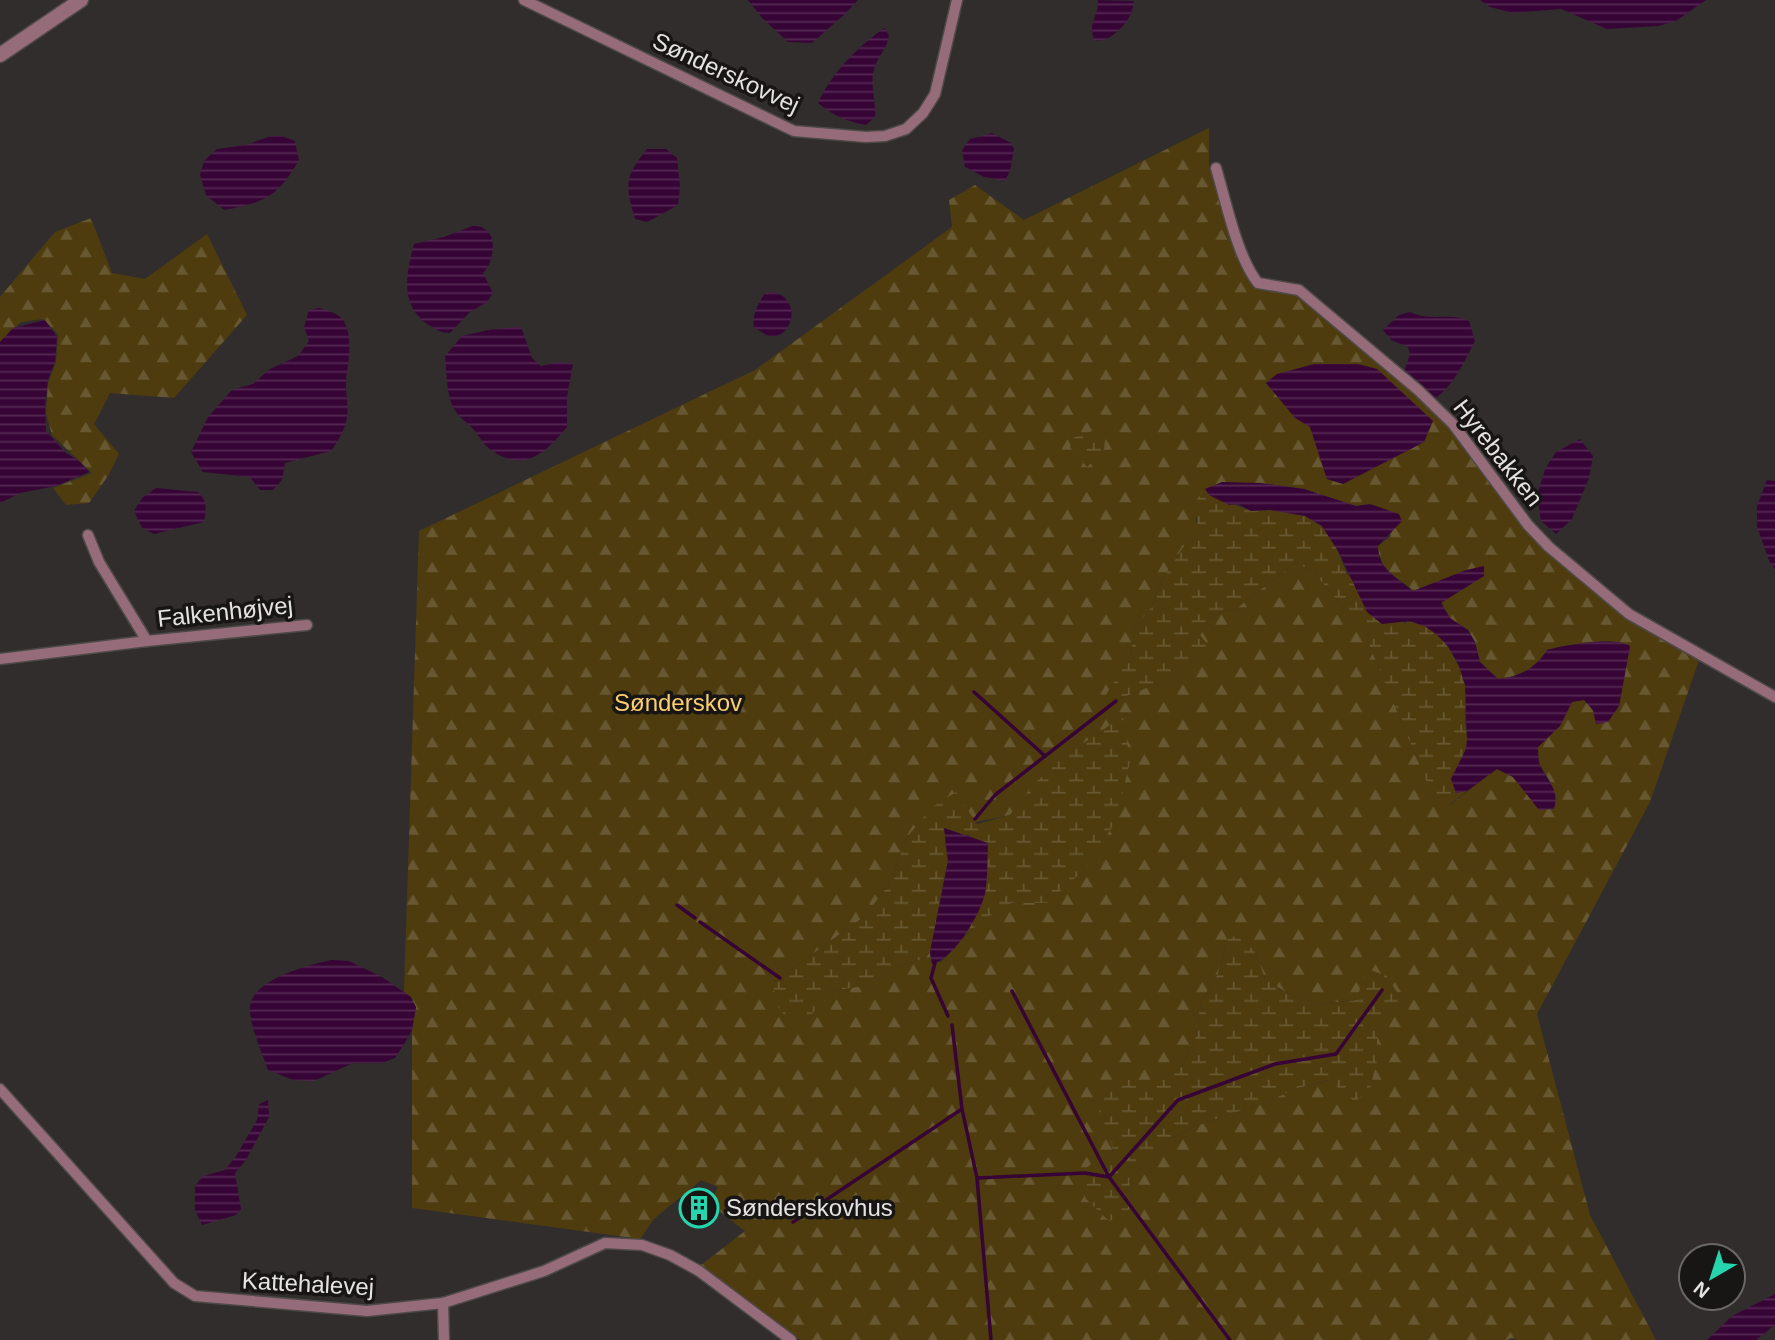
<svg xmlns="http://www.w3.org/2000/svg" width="1775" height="1340" font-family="Arial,sans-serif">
  <defs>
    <pattern id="forest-firs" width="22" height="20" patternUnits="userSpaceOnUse" patternTransform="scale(1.75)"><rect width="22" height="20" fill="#4e3c0e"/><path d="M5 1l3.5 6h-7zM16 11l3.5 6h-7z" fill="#675831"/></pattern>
    <pattern id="wetland-marsh" width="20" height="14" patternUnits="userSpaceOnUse" patternTransform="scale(1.75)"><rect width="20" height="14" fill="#4e3c0e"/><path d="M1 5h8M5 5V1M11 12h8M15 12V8" fill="none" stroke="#675831"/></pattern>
    <pattern id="water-rules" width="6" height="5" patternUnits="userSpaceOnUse" patternTransform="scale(1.75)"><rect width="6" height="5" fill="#370436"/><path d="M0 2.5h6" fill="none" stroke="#542853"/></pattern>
  </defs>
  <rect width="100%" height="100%" fill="#312d2c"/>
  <g fill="url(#forest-firs)" fill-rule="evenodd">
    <path d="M1209,128v41l48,116 44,10 125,108 33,33 58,77 110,104 72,43 -49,142 -113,212 53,201 66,125h-138l-6,-2 -5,2h-707l-99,-75 44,-34 -35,-27 8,-17 -17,-7 -47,39 -14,20 -228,-31v-178l4,-23 -12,-16 15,-460 336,-161 197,-143 -3,-27 26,-15 49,35zM1277,374l147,68 -81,42 -16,-5 -17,-52 -44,-44zM1260,483l44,6 52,17 14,-2 21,32 -13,10c1,24 19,31 36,45l70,-24v9l-43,26 9,16 18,12 7,12 5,20 18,17c21,-2 37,-10 49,-29 18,-5 68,-14 83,-4l-11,60 -26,4 -9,-10 -12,2 -12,24 -22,21 1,16 12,20 -11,27 -27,-33 -17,-8 -46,36 -14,-2 -73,-173 -49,-57 -18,-11 -59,46 -25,7 -15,16 10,14c-21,32 -58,40 -91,56l-9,-7 23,-38 5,-28 17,-22 10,-26 20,-31 17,-18 -4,-13zM1123,717l-76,186c-11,0 -23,-2 -34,0 -26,6 -54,40 -72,59l-10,-1 -1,-9 -7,7 -20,6 -36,20 -34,6 -59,-9 90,-65 24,-31 20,-50 102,-21 26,-32 26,-25zM1228,938l27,14 10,27 24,15 30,10 38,-4 20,34v26l-22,42 -25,-22 -32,8 -40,17 -63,21 -27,14 -39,40 3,18 -41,-34 22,-9 -2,-16 -15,-38 15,-21h51l20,-14 13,-25 6,-39 17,-28z"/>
    <path d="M91,218l21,55 33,6 62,-45 40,81 -73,83 -64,-5 -16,31 25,30 -11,22 -19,27 -23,2 -13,-17 39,-15 -40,-38 -6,-22 2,-30 8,-21 2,-28 -15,-15 -22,3 -21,20v-45l55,-65z"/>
  </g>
  <g fill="url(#wetland-marsh)">
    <path d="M1095,430l10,9 -1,12 -17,16 -17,-20 3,-9z"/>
    <path d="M1205,489l4,6 42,16 19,-1 35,6 17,10 16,25 9,23 57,49c29,-8 56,37 61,61 2,10 0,22 0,33 0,7 2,14 2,22 0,14 -10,28 -16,40l5,13 11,-1 -18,14 -13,-1 -73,-174 -49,-57 -18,-11 -59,46 -25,7 -15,16 11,14c-22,32 -59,40 -92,56l-10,-6 24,-39 5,-28 17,-22 10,-26 20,-31 16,-18 -3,-29z"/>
    <path d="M1123,716l7,45 -14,60 -31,48 -38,34h-35l-26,15 -22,18 13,-22 -8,-79h-9l-15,7 3,18 -18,92 -7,7 -20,6 -36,20 -34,6 -23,25h-25l-11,-15v-19l90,-65 24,-31 20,-50 23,-28 25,-16 21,32 33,-9 26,-33 26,-24z"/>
    <path d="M1240,935l15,17 10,27 24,15 30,10 38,-4 8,-32 22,8 13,21 -23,37v26l-7,29 -15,13 -26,-22 -31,8 -40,17 -63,21 -27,14 -39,40 3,18 -4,17 -19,6 -23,-22 -8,-24 13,-11 22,-10 -2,-15 -16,-38 16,-21h51l20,-14 13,-25 6,-39 17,-28 10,-36z"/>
  </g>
  <g fill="url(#water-rules)">
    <path d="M748,0h110l-12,13 -34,30 -24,-1 -26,-24z"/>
    <path d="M1098,0l36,1c-1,5 -2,13 -6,18 -6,10 -22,25 -34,21 -6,-21 5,-23 4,-40z"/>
    <path d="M1480,0h226l-30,21 -18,5 -51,3 -46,-20 -48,4 -23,-6z"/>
    <path d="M884,28l5,7c-2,14 -9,18 -14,31 -6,16 1,33 0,51l-9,8c-18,-3 -34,-10 -48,-22 15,-32 38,-54 66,-75z"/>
    <path d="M992,133l19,10 3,6 -4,22 -5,10 -21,-4 -19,-10 -3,-17 8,-11z"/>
    <path d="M271,136h11l13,5 4,19c-22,38 -34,42 -75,50l-18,-15 -6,-20 4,-14 13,-12 29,-4z"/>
    <path d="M647,149h19l11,9 3,29 -2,18 -31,17 -12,-3c-10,-34 -11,-42 12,-70z"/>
    <path d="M472,226c4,0 8,0 11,2 16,8 10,36 0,45l10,20 -6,9 -17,10 -20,21c-9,0 -14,-3 -21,-8 -30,-19 -23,-52 -15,-81l30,-7z"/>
    <path d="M772,292c31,5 21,48 -2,44 -5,-1 -11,-6 -16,-8 -2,-14 4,-24 11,-35z"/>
    <path d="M319,308c8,2 19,5 24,12 11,16 5,42 3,59 -1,15 4,28 0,43 -3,11 -8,19 -15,29l-46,12 -3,17 -9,10h-13l-10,-13 -47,-5 -12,-20 17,-35 24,-27 21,-6 17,-15 28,-13 11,-15 -5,-14 5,-17z"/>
    <path d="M1410,312c21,10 38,0 59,9l6,20c-11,21 -21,45 -41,58l-30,-27 6,-18 -2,-7 -17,-7 -8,-10 16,-15z"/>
    <path d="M45,320l12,17 -2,25 -7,18 -3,25 1,26 20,22 13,8 10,11 -33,14 -36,7 -20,10v-161l13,-14z"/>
    <path d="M521,327l11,31 9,8 18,-4 14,2 -6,33v30c-24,29 -46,48 -81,19 -5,-5 -8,-12 -13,-17 -6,-7 -15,-12 -19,-20 -8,-15 -7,-35 -9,-53l17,-20 31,-7z"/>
    <path d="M1314,364h44l19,5 56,52 -9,21 -81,42 -16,-5 -17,-52 -15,-9 -29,-35 11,-9z"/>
    <path d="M1580,439l13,17 -4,22 -17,41 -16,15 -15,-13 -4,-25 8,-27 11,-17z"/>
    <path d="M1767,480l8,1v88l-5,-6 -13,-36v-21z"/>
    <path d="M1222,482l38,1 44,6 52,17 14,-2 29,10 3,7 -24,25c0,24 19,31 35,45l53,-21 18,-4v10l-43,27 9,15 18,12 7,12 5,20 18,17c21,-2 37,-10 49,-29 18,-5 68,-14 83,-4l-11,60 -11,16 -12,2 -3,-14 -9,-10 -12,2 -12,24 -22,21c0,6 0,13 2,18 7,17 20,23 14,44l-15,1 -26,-33 -16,-8 -30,22 -11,2 -5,-14 15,-30 1,-10 -2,-54 -6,-19 -11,-20 -12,-12 -10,-7 -16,-6 -28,3 -15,-12 -29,-61 -16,-25 -17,-10 -35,-6 -19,1 -13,-7 -9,1 -20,-10 -4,-6z"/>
    <path d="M156,488l42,4c10,10 8,17 6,30l-50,12 -12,-6 -8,-17 8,-13z"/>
    <path d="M944,828l44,15c-1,17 0,35 -3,51 -5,21 -32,66 -53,70l-2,-12 18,-91z"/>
    <path d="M331,960l18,1 33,16 29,20 5,10 -4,23 -6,11 -11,17 -13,5h-29l-39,18 -21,-1 -25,-10c-6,-17 -19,-46 -18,-63 2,-28 59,-42 81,-47z"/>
    <path d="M268,1100l1,17 -23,43 -11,13 6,36 -5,6 -34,10 -7,-15v-24l8,-10 22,-6 11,-14 21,-36 2,-16z"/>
    <path d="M1775,1294v31l-19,15h-49l25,-24z"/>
  </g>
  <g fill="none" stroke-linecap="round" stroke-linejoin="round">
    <g stroke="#370436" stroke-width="3.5">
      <path d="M974,692l71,64"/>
      <path d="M975,819l20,-24 121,-94"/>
      <path d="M677,905l18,13"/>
      <path d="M700,922l80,56"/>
      <path d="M935,963l-4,15 17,38"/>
      <path d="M1012,991l97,186 121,163"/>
      <path d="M952,1025l10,84 15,69 108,-5 24,4 69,-77 97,-36 61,-10 46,-64"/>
      <path d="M977,1178l14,162"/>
      <path d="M793,1222l169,-113"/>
    </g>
    <defs>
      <g id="minor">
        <path d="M524,0l270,131 72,6 19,-1 21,-7 17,-16 12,-19 22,-94"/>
        <path d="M1216,168c10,33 21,89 42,115l41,7 119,100 35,34 75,101 21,22 80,67 146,83"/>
        <path d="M88,535l11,27 48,79"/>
        <path d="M0,659l147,-18 160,-16"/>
        <path d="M0,1089l174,194 21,13 172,15 76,-8 101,-32 61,-28 37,2 28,10 29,16 92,69"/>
        <path d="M443,1303l1,37"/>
      </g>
      <path id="tertiary" d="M0,55l81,-55"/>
    </defs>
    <use href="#minor" stroke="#4e4a49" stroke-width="13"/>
    <use href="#tertiary" stroke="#4e4a49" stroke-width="17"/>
    <use href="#minor" stroke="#976c7a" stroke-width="10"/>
    <use href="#tertiary" stroke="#976c7a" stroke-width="14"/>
  </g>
  <defs>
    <symbol id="building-ring" viewBox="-11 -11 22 22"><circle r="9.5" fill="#181615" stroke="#26d5ae" stroke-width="1.5"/><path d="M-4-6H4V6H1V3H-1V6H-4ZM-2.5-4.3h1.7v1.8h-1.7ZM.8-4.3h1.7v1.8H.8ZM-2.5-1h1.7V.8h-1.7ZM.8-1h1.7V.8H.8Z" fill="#26d5ae"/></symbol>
  </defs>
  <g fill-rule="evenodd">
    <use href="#building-ring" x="677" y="1186" width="44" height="44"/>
  </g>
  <g text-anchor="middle" stroke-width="7" stroke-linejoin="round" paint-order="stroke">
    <g font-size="24" fill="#e5e2e2" stroke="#181615">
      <text transform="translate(726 73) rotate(25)" y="8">Sønderskovvej</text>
      <text transform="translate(1498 453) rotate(52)" y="8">Hyrebakken</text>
      <text transform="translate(225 612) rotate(-6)" y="8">Falkenhøjvej</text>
      <text transform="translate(308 1284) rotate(3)" y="8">Kattehalevej</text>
    </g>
    <g font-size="24" fill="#fbcf6d" stroke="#181615">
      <text x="678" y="711">Sønderskov</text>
    </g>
    <g font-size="24" fill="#e5e2e2" stroke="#181615" text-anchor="start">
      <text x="726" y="1216">Sønderskovhus</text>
    </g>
  </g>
  <g transform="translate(1712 1277) rotate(219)"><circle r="33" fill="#181615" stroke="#6a6867" stroke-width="2"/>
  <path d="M0-5L12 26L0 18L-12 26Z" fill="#26d5ae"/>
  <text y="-10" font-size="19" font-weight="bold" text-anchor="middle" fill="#e5e2e2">N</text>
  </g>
</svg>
